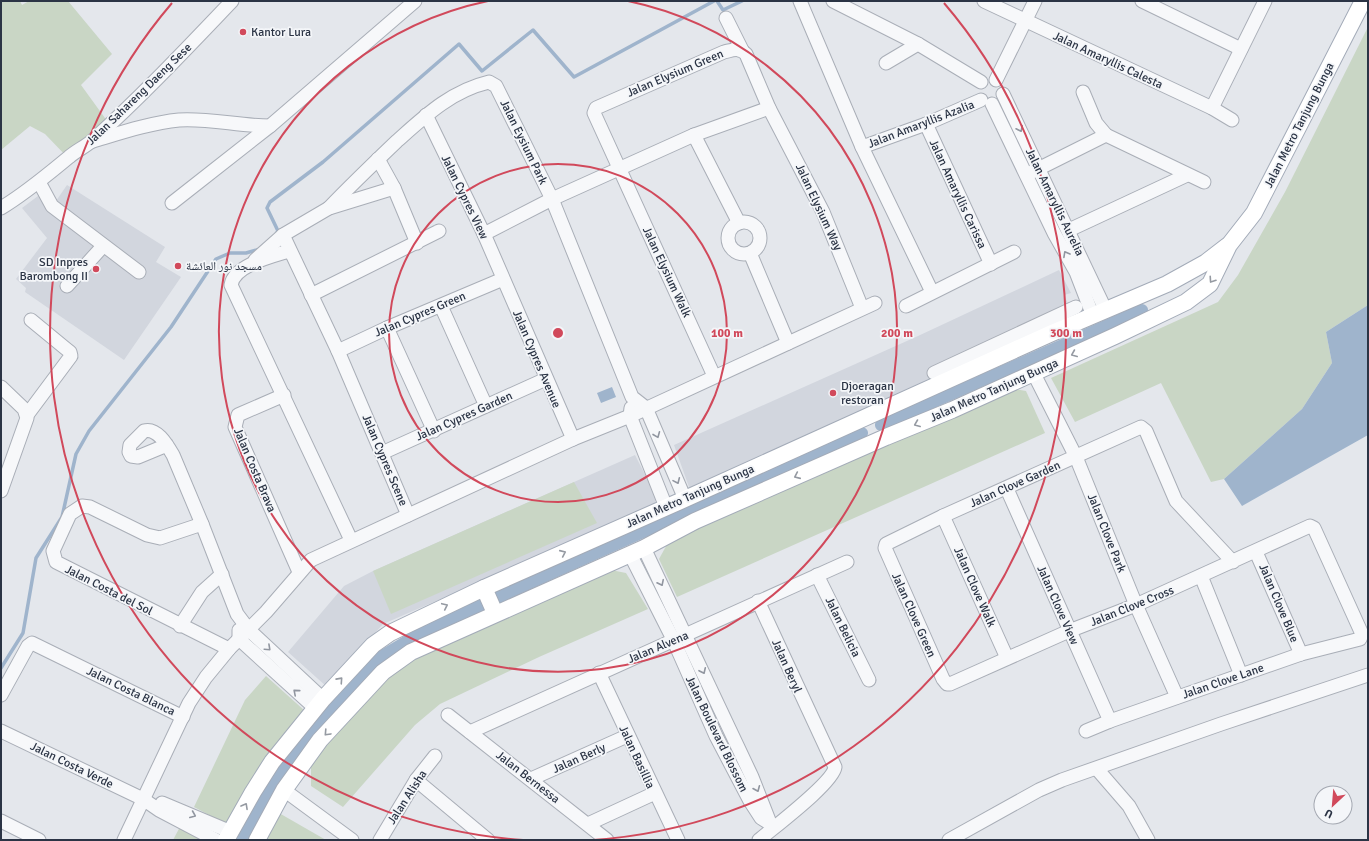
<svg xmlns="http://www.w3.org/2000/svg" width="1369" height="841" font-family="Signika,'Noto Naskh Arabic',sans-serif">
  <rect width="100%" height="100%" fill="#e4e7ec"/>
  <g fill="#d2d6de">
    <path d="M67,185l98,62 -9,15 25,15 -57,83 -99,-68 1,-4 -10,-9 31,-41 -25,-30 20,-15 14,8z"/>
    <path d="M1059,270l12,23 -7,2 6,13 -2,10 -372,170 -7,-1 -15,-42 244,-109z"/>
    <path d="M635,455l21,41 -1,10 -272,118 -56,63 -39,-35 56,-66 29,-15z"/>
  </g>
  <g fill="#c9d6c5">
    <path d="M1,1h19l2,4 7,-4h39l44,53 -31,31 29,40 -40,35 -25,-26 -15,-8 -29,24z"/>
    <path d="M1368,27v278l-42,27 6,31 -30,46 -78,70 -13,3 -50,-99 -86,39 -24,-44 167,-76 20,-27 47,-83z"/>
    <path d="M1009,388l17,3 19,42 -368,164 -18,-38 11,-20z"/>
    <path d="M574,482l23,41 -206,91 -18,-43z"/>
    <path d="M606,569l20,4 22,36 -109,48 -99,47 -25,21 -72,82 -32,-21v-21l13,-19 42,-50 40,-35z"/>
    <path d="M266,676l39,35 -33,37 -46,76 -32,-17 51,-107z"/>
    <path d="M279,813l47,27h-64z"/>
    <path d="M181,825l28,15h-36z"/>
  </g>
  <g fill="#9fb4cc">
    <path d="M1368,305v130l-126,71 -18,-27 78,-70 30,-46 -6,-31z"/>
    <path d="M612,387l4,10 -15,6 -4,-10z"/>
  </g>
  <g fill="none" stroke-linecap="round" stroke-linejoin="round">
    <g stroke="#9fb4cc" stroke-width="3.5">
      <path d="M717,1l6,9 19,-9"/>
      <path d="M276,234l2,-3 -11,-23 3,-6 53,-40 136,-118 23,27 51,-41 41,47 140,-76"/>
      <path d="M1,668l22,-35 13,-75 26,-41 14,-63 13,-23 82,-104 45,-68 14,-6h16l14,-4"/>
    </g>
    <g stroke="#9fb4cc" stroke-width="12">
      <path d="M881,425l261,-115"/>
      <path d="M499,597l363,-164"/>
      <path d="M242,840l21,-41 29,-42 36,-45 51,-54 37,-22 65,-31"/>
    </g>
    <defs>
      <g id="minor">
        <path d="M800,1l62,146 70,145"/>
        <path d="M833,1l85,43 63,38"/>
        <path d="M984,1l228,107 20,12"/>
        <path d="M1142,1l99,48"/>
        <path d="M726,18l16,32"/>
        <path d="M886,63l32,-19"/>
        <path d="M996,80l39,-79"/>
        <path d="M1083,92l13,31 10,12"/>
        <path d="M1003,94l103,217"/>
        <path d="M992,104l62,129 22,39 17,44"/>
        <path d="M1212,108l53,-107"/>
        <path d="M426,115l58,119 89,205"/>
        <path d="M926,124l65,140"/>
        <path d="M694,135l45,88"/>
        <path d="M93,141c27,-8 57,-18 86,-21 30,-2 60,6 91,6l145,-125"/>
        <path d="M862,147l64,-23 55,-24"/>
        <path d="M378,159l16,29 23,55"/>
        <path d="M1032,172l74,-37 98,47"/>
        <path d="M39,182l13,24 87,66"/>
        <path d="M172,203l98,-77"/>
        <path d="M1,208c25,-15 46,-33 68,-51 8,-7 18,-11 25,-18 48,-43 93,-91 138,-138"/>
        <path d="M329,208c22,-23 45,-45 68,-67 28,-25 54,-50 92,-59l7,4 56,113 80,198 14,11 39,91"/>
        <circle cx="744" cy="238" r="16"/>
        <path d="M1069,230l118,-55"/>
        <path d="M484,234l68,-35 142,-64 75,-27"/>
        <path d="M283,235l55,116 70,164"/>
        <path d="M289,251c-16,5 -55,14 -58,34l120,255"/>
        <path d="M750,253l38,90"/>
        <path d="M255,260l28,-25 46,-27 65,-20"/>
        <path d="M67,286l36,-40"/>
        <path d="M311,295l128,-64"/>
        <path d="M441,306l45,100"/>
        <path d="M906,306l108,-54"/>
        <path d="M387,328l47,103"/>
        <path d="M338,351l49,-23 116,-49"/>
        <path d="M1033,372l43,85 60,148 41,92"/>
        <path d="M934,373l142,-66"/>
        <path d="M714,376l-120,-263 2,-5 128,-56c9,-2 15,-5 22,2l23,54 54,104 39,96"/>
        <path d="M1,387l23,22 3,9 -26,73"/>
        <path d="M284,395l-46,20 -3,12 64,145"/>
        <path d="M631,408l-1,8 36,91"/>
        <path d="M27,415l44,-59 -1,-4 -5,-4 -34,-28"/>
        <path d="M167,445l-29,12 -7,-1 -2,-4 1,-7 14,-14c13,-4 23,14 29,24l29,69"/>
        <path d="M382,453l164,-74"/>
        <path d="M1007,489l103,232"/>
        <path d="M943,516l64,142"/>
        <path d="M644,548l108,229 20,51"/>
        <path d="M1256,552l45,102"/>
        <path d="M630,554l43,85 43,97 34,65 11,17 8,5"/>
        <path d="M817,575l52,105"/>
        <path d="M1201,576l40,99"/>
        <path d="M758,601l77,166c-2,16 -61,60 -76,73"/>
        <path d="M180,626l22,-34 20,-18"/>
        <path d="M239,630v9l76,69"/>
        <path d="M229,649l-173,-87 -3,-11 17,-37 12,-8 8,1 57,28 13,3 42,-14 35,90 12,16 74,69"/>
        <path d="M599,673l79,167"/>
        <path d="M1,695l27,-49 4,-3 151,74"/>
        <path d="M448,715l159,125"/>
        <path d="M1,731l142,68 16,11 57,30"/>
        <path d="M1086,731l24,-10 191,-67 59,-15 2,-5 -48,-106 -4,-2 -174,79 -67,26 -119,53h-3l-4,-5 -58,-131 1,-4 57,-28 198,-89 5,4 30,70 57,61"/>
        <path d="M470,732l377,-170"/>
        <path d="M1097,769l32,37 19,34"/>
        <path d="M531,779l96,-43"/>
        <path d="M416,780l72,60"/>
        <path d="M284,790l68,50"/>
        <path d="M162,803l69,29"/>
        <path d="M1,821l38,19"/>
        <path d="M588,824l67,-31"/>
        <path d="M124,840l65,-137 17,-26 23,-28 37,-37 45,-52 262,-121 57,-23 245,-113"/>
        <path d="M380,840l36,-60 19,-24"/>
        <path d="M949,840l90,-50 23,-10 159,-56 147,-49"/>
      </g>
      <g id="major">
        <path d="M484,588l11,25"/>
        <path d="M226,840l27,-48 19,-30 51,-63 50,-54 17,-12 94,-45 201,-89 367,-166 115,-49 38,-21 22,-17"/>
        <path d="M257,840l27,-50 36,-50 63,-68 28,-20 233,-104 51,-27 191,-84 66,-27 163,-74 71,-34 24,-18 19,-39 25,-32 109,-212"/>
      </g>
    </defs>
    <use href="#minor" stroke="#a9aeb7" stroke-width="15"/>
    <use href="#major" stroke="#a3abb8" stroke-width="18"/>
    <use href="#minor" stroke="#f7f8fa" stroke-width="13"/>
    <use href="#major" stroke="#fff" stroke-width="16"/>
  </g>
  <defs><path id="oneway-chevron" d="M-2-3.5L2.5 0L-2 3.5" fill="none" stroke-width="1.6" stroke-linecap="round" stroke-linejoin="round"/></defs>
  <g stroke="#9196a0">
    <use href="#oneway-chevron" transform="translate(1020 129) rotate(64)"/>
    <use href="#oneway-chevron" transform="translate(1066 254) rotate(-119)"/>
    <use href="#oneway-chevron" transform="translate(657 435) rotate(68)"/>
    <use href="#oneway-chevron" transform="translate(677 481) rotate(66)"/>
    <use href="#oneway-chevron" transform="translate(661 583) rotate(64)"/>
    <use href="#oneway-chevron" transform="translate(268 648) rotate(43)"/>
    <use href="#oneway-chevron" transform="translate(703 671) rotate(65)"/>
    <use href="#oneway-chevron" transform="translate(296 692) rotate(-139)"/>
    <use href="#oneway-chevron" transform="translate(757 789) rotate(67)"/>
    <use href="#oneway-chevron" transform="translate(193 815) rotate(23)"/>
  </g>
  <g stroke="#959aa2">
    <use href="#oneway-chevron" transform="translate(1212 280) rotate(124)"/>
    <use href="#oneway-chevron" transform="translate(1074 354) rotate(157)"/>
    <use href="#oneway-chevron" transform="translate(917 424) rotate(158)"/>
    <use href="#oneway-chevron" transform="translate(797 476) rotate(156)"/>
    <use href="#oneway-chevron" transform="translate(563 553) rotate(-24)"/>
    <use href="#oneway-chevron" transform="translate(445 606) rotate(-25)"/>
    <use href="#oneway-chevron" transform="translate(340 680) rotate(-48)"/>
    <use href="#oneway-chevron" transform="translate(327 733) rotate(133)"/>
    <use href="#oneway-chevron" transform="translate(245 806) rotate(-61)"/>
  </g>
  <g fill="none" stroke="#d1495b" stroke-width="2">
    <circle cx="558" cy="333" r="169"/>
    <path d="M628 1A339 339 0 1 1 488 1"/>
    <path d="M523 840A508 508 0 0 1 172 3M944 3A508 508 0 0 1 593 840"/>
  </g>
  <g fill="#d1495b" stroke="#f4f6f9" stroke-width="1.5">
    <circle cx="243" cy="32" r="4"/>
    <circle cx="178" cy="266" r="4"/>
    <circle cx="96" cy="269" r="4"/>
    <circle cx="833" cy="393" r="4"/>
  </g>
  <g text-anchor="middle" stroke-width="3.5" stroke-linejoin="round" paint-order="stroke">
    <g font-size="12" fill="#2b3445" stroke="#f4f6f9" text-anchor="start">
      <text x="251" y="36">Kantor Lura</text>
      <text x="88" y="266" text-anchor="end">SD Inpres<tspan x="88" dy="14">Barombong II</tspan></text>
      <text x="186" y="270">مسجد نور العائشة</text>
      <text x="841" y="390">Djoeragan<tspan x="841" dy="14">restoran</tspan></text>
    </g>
    <g font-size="12" fill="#2b3445" stroke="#f4f6f9">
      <text transform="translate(1108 60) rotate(25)" y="4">Jalan Amaryllis Calesta</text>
      <text transform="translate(675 73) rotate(-23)" y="4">Jalan Elysium Green</text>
      <text transform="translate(139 94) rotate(-44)" y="4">Jalan Sahareng Daeng Sese</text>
      <text transform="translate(921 124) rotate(-21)" y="4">Jalan Amaryllis Azalia</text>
      <text transform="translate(1299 125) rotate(-63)" y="4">Jalan Metro Tanjung Bunga</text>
      <text transform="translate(524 142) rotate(64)" y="4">Jalan Eysium Park</text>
      <text transform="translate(958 194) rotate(65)" y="4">Jalan Amaryllis Carissa</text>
      <text transform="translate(465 197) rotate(64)" y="4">Jalan Cypres View</text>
      <text transform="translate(1055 202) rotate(64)" y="4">Jalan Amaryllis Aurelia</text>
      <text transform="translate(819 207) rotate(65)" y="4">Jalan Elysium Way</text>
      <text transform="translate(667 272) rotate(65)" y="4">Jalan Elysium Walk</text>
      <text transform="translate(420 314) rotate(-23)" y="4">Jalan Cypres Green</text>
      <text transform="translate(537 359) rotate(67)" y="4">Jalan Cypres Avenue</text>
      <text transform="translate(994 390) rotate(-24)" y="4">Jalan Metro Tanjung Bunga</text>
      <text transform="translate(464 416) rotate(-24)" y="4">Jalan Cypres Garden</text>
      <text transform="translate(385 460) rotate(67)" y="4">Jalan Cypres Scene</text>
      <text transform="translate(255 470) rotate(67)" y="4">Jalan Costa Brava</text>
      <text transform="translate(1015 484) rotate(-24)" y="4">Jalan Clove Garden</text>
      <text transform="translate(690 496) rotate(-24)" y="4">Jalan Metro Tanjung Bunga</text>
      <text transform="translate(1107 533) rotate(68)" y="4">Jalan Clove Park</text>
      <text transform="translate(975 587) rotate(66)" y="4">Jalan Clove Walk</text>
      <text transform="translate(109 590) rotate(27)" y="4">Jalan Costa del Sol</text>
      <text transform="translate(1279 603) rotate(67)" y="4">Jalan Clove Blue</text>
      <text transform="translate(1058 605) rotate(66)" y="4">Jalan Clove View</text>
      <text transform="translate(1132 606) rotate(-22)" y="4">Jalan Clove Cross</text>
      <text transform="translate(914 615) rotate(66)" y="4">Jalan Clove Green</text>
      <text transform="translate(843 627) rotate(64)" y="4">Jalan Belicia</text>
      <text transform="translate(658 647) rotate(-23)" y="4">Jalan Alvena</text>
      <text transform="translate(787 666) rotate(66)" y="4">Jalan Beryl</text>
      <text transform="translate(1223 681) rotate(-19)" y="4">Jalan Clove Lane</text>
      <text transform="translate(131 691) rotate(26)" y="4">Jalan Costa Blanca</text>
      <text transform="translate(717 734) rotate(64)" y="4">Jalan Boulevard Blossom</text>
      <text transform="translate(637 757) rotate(65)" y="4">Jalan Basillia</text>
      <text transform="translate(579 758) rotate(-24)" y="4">Jalan Berly</text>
      <text transform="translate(72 765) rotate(26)" y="4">Jalan Costa Verde</text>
      <text transform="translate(528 777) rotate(38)" y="4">Jalan Bernessa</text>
      <text transform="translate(407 797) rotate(-57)" y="4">Jalan Alisha</text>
    </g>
  </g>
  <circle cx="558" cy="333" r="6" fill="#d1495b" stroke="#f4f6f9" stroke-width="2"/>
  <g font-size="12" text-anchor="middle" font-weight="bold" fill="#d1495b" stroke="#f4f6f9" stroke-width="3.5" stroke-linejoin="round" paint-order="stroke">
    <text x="727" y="337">100 m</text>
    <text x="897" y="337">200 m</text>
    <text x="1066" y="337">300 m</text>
  </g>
  <rect width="1369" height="841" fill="none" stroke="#2b3445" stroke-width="4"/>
  <g transform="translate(1333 805) rotate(206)"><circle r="19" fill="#f4f6f9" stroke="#a4a8b1"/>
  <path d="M0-3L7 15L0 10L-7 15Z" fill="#d1495b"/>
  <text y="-6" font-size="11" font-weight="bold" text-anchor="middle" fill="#2b3445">U</text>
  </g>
</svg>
